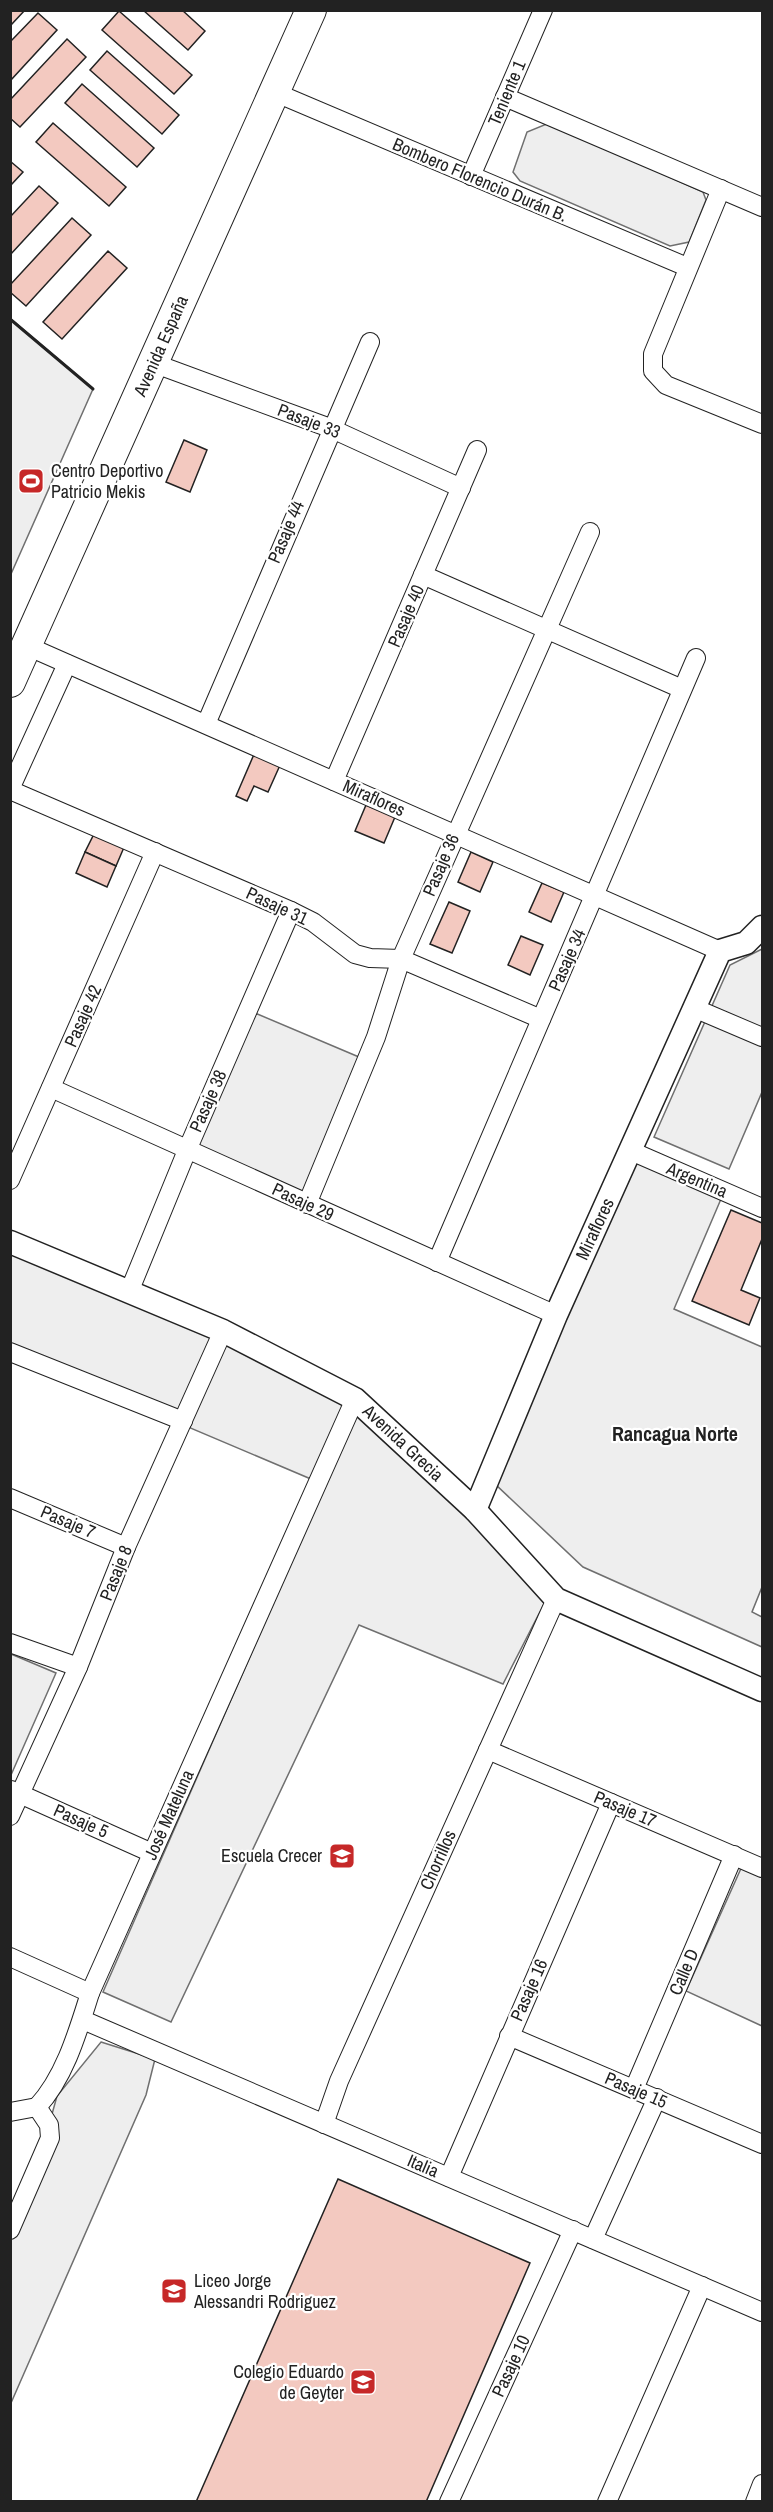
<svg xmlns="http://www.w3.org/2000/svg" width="773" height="2512" font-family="'Archivo Narrow',sans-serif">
  <rect width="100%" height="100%" fill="#fff"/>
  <g fill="#eee" stroke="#6f6f6f" stroke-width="1.5">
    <path d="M549,123l154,69 3,8 -17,42 -19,4 -150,-65 -7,-9 14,-40z"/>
    <path d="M11,319l82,70 -82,185z"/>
    <path d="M762,949v143l-33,77 -75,-32 76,-172z"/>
    <path d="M255,1013l111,47 -59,136 -111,-49z"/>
    <path d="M635,1162l86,37 -47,110 88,38v240l-10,25 10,5v30l-179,-80 -89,-84z"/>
    <path d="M10,1254l223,90 114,59 124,109 76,86 -44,86 -144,-59 -188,397 -68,-30 222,-507 -314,-133z"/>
    <path d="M11,1654l45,19 -45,102z"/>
    <path d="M743,1864l19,9v153l-76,-35z"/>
    <path d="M101,2042l54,17 -9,36 -135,308v-187l38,-91 8,-29z"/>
  </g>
  <g fill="#f3c9c0" stroke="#222" stroke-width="1.5">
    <path d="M10,10h15l-15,16z"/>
    <path d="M143,10h39l23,21 -17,19z"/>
    <path d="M119,11l73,64 -18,19 -72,-64z"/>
    <path d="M38,13l19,17 -47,51v-39z"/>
    <path d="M67,39l19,18 -66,70 -10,-9v-18z"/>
    <path d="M107,51l72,64 -17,19 -72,-64z"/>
    <path d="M82,84l72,64 -17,19 -72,-64z"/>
    <path d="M53,123l73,64 -17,19 -73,-64z"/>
    <path d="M10,161l13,11 -13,14z"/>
    <path d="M39,186l19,17 -48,52v-38z"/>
    <path d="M72,218l19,17 -65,71 -16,-14v-7z"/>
    <path d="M108,251l19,17 -65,71 -19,-17z"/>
    <path d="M184,440l23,10 -17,42 -24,-10z"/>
    <path d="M255,752l26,11 -13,29 -14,-6 -7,15 -11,-5z"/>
    <path d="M366,805l29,12 -11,26 -29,-12z"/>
    <path d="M95,832l30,13 -9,21 -31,-14z"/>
    <path d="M85,852l31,14 -9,21 -31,-14z"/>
    <path d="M471,852l22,10 -13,30 -22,-10z"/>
    <path d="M542,883l22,9 -13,30 -22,-10z"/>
    <path d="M449,902l21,9 -18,42 -22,-9z"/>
    <path d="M521,936l22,9 -13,30 -22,-10z"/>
    <path d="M731,1210l31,13v16l-21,51 19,8 -11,27 -57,-24z"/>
    <path d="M338,2179l192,84 -104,239h-230z"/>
  </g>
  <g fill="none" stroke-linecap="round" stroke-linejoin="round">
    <defs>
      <g id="minor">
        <path d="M274,92l413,175"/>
        <path d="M505,97l257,110"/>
        <path d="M471,176l72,-166"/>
        <path d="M721,189l-68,165v17l13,14 96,39"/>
        <path d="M153,363l177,65 131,60"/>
        <path d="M423,575l259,114"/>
        <path d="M27,646l693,305"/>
        <path d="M206,724l164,-382"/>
        <path d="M334,781l143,-331"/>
        <path d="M10,789l57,-125"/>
        <path d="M10,790l281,121 22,11 42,32 15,4 31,1 140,60"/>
        <path d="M694,1008l68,29"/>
        <path d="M51,1088l505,227"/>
        <path d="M631,1151l131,57"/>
        <path d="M10,1180l145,-328"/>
        <path d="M307,1204l69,-167 25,-78 189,-427"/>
        <path d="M437,1262l259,-604"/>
        <path d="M129,1292l59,-144 103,-237"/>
        <path d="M10,1352l173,69"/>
        <path d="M10,1498l116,49"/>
        <path d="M10,1643l68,24"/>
        <path d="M488,1750l274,118"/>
        <path d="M11,1790l141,63"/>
        <path d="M10,1816l68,-149 48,-120 97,-216"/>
        <path d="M10,1957l80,36"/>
        <path d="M83,2020l679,292"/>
        <path d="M509,2036l253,108"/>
        <path d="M634,2089l100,-234"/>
        <path d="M37,2107c28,-30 41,-76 53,-114l265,-594"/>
        <path d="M10,2112l27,-5"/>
        <path d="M324,2124l15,-43 217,-482"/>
        <path d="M449,2177l162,-374"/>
        <path d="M10,2230l40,-92 -1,-13 -12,-18"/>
        <path d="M593,2239l64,-141"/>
        <path d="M449,2502l124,-272"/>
        <path d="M607,2502l95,-216"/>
        <path d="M755,2502l7,-18"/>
      </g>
      <g id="tertiary">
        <path d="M10,1242l213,89 132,68 120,111 81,89 206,91"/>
        <path d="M475,1510l81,-195 164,-364 26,-8 16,-16"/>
      </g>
      <path id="primary" d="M10,682l301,-672"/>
    </defs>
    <use href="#minor" stroke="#222" stroke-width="20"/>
    <use href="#tertiary" stroke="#222" stroke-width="25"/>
    <use href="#primary" stroke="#222" stroke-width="32"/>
    <use href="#minor" stroke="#fff" stroke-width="18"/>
    <use href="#tertiary" stroke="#fff" stroke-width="22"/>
    <use href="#primary" stroke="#fff" stroke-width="30"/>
    <path stroke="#222" stroke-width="3" d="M10,319l83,70"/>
  </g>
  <defs>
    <symbol id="stadium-square" viewBox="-11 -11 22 22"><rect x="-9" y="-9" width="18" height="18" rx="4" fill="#c62828" stroke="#fff"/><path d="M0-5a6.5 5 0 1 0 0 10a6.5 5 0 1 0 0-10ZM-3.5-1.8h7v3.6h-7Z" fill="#fff"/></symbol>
    <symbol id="school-square" viewBox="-11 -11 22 22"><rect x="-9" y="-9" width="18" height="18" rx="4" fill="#c62828" stroke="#fff"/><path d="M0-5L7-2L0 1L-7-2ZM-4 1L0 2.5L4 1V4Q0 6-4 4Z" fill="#fff"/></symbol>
  </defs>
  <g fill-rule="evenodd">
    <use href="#stadium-square" x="16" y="466" width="30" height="30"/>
    <use href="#school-square" x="327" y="1841" width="30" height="30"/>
    <use href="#school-square" x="159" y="2276" width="30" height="30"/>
    <use href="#school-square" x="348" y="2367" width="30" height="30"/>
  </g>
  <g text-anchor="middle" stroke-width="4.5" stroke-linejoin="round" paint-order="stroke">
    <g font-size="18" fill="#222" stroke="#fff">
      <text transform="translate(507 93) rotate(-67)" y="6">Teniente 1</text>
      <text transform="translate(480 180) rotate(23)" y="6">Bombero Florencio Durán B.</text>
      <text transform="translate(161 346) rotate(-66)" y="6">Avenida España</text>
      <text transform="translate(309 421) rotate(21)" y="6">Pasaje 33</text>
      <text transform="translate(286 532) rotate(-67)" y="6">Pasaje 44</text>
      <text transform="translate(406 616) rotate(-67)" y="6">Pasaje 40</text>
      <text transform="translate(374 798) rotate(24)" y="6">Miraflores</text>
      <text transform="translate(441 865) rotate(-67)" y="6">Pasaje 36</text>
      <text transform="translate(277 906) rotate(25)" y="6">Pasaje 31</text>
      <text transform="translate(567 960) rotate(-66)" y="6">Pasaje 34</text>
      <text transform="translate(83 1016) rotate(-66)" y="6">Pasaje 42</text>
      <text transform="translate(208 1101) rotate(-66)" y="6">Pasaje 38</text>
      <text transform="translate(697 1180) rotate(23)" y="6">Argentina</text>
      <text transform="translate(303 1202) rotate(25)" y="6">Pasaje 29</text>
      <text transform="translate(595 1229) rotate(-65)" y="6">Miraflores</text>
      <text transform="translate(403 1443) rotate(43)" y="6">Avenida Grecia</text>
      <text transform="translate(68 1522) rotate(23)" y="6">Pasaje 7</text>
      <text transform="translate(116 1573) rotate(-68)" y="6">Pasaje 8</text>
      <text transform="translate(625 1809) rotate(23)" y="6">Pasaje 17</text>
      <text transform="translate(169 1815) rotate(-66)" y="6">José Mateluna</text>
      <text transform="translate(81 1821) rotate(24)" y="6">Pasaje 5</text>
      <text transform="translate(438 1860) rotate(-66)" y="6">Chorrillos</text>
      <text transform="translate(684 1972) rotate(-67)" y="6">Calle D</text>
      <text transform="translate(529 1990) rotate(-66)" y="6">Pasaje 16</text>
      <text transform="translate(636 2090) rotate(23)" y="6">Pasaje 15</text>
      <text transform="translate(423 2166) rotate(23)" y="6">Italia</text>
      <text transform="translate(511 2366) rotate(-65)" y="6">Pasaje 10</text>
    </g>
    <g font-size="18" fill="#222" stroke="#fff" text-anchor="start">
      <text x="51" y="477">Centro Deportivo<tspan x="51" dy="21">Patricio Mekis</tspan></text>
      <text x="322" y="1862" text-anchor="end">Escuela Crecer</text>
      <text x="194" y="2287">Liceo Jorge<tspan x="194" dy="21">Alessandri Rodriguez</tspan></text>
      <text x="344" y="2378" text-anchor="end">Colegio Eduardo<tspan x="344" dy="21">de Geyter</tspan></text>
    </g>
    <g font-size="20" font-weight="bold" fill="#222" stroke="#fff">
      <text x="675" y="1441">Rancagua Norte</text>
    </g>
  </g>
  <rect width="773" height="2512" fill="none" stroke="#222222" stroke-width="24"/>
</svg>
